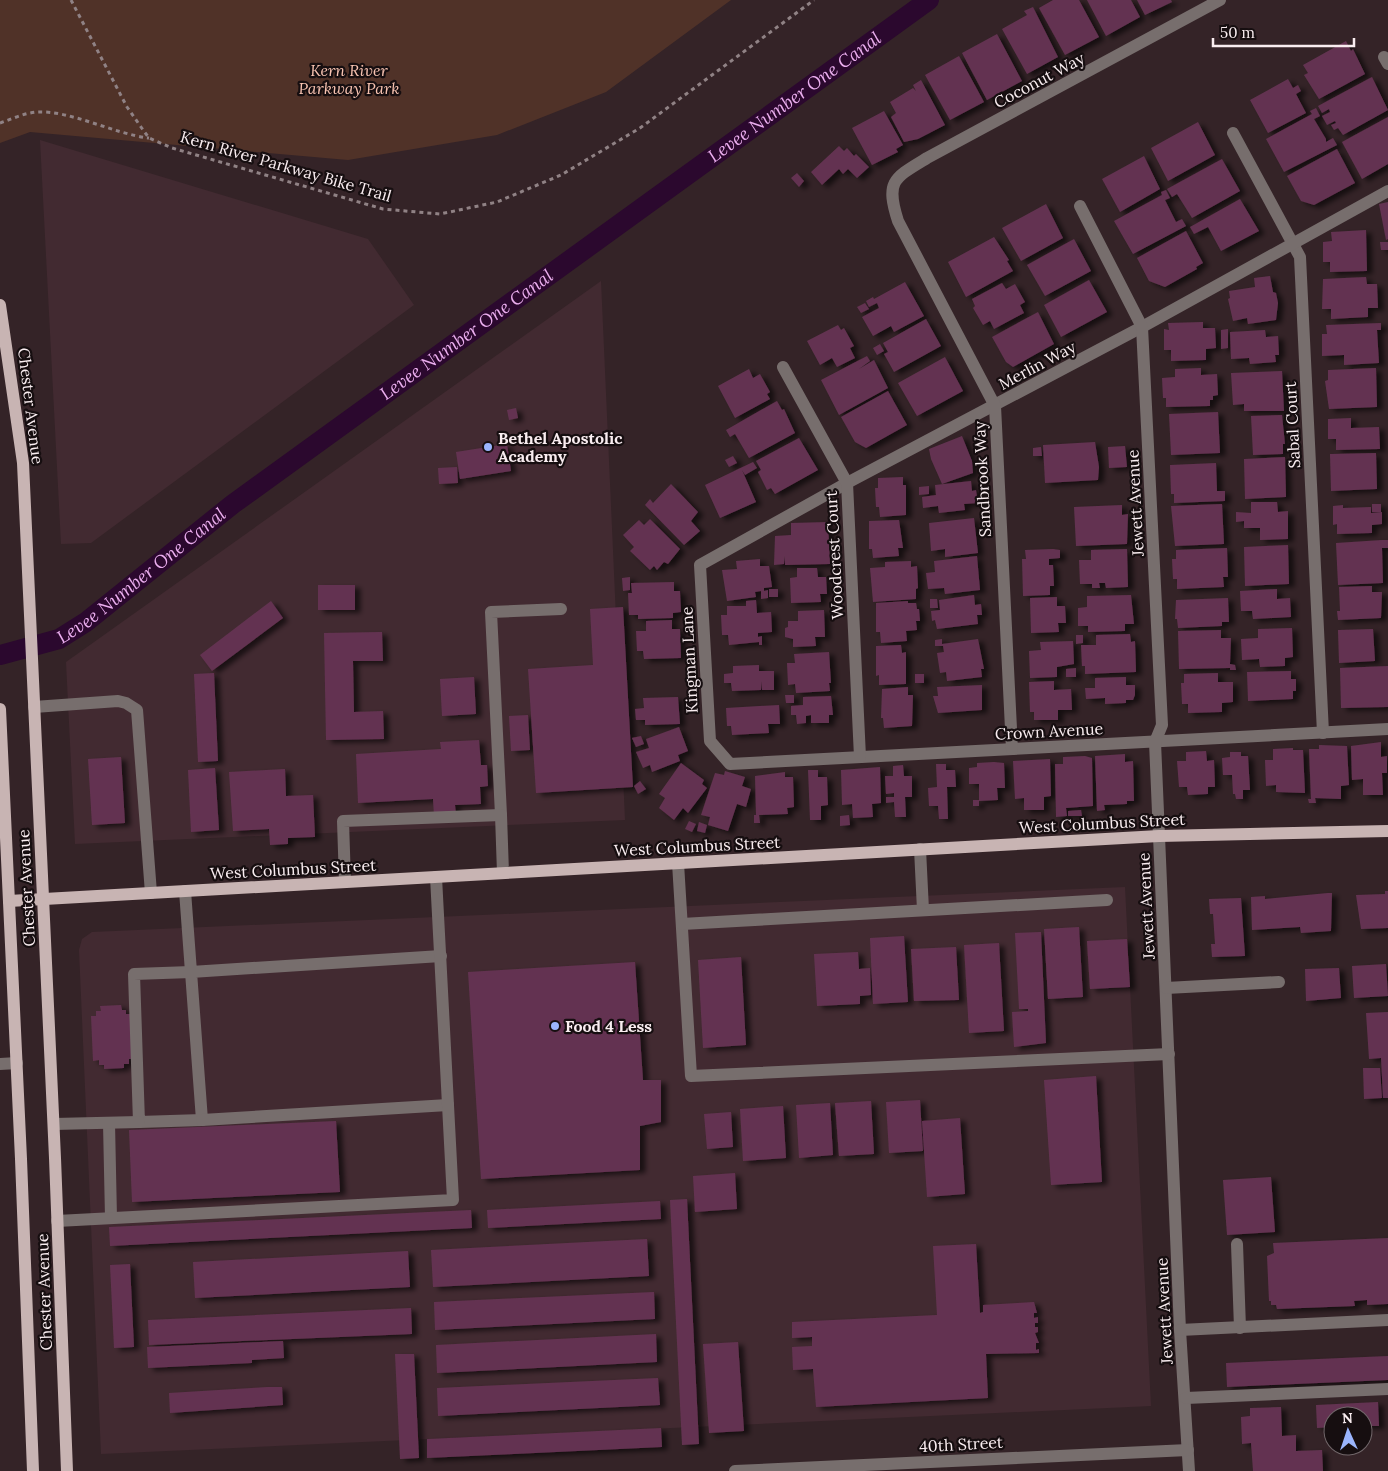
<svg xmlns="http://www.w3.org/2000/svg" width="1388" height="1471" font-family="Lora,serif">
  <defs>
    <filter id="shadow"><feDropShadow dx="5.5" dy="3" stdDeviation="2.5" flood-color="#0009"/></filter>
  </defs>
  <rect width="100%" height="100%" fill="#342327"/>
  <g fill="#422a31">
    <path d="M40,140l328,99 46,66 -323,238 -30,1z"/>
    <path d="M601,281l24,539 -550,24 -9,-182z"/>
    <path d="M1125,887l26,519 -1050,48 -22,-504 3,-11 10,-7z"/>
  </g>
  <path fill="#503228" d="M0,0h731l-125,92 -109,43 -149,25 -318,-28 -30,11z"/>
  <g fill="none" stroke-linecap="round" stroke-linejoin="round">
    <path stroke="#2b082e" stroke-width="20" id="s1" d="M0,655l59,-16 27,-17 147,-118 696,-504"/>
  </g>
  <g fill="#633351" filter="url(#shadow)">
    <path d="M1053,0h26l20,37 -34,18 -26,-47z"/>
    <path d="M1087,0h44l9,17 -34,19z"/>
    <path d="M1137,0h34l1,2 -27,13z"/>
    <path d="M1033,7l25,50 -31,17 -25,-45 25,-14 -3,-4z"/>
    <path d="M997,34l25,47 -35,19 -25,-47z"/>
    <path d="M1346,41l5,10 2,-2 12,25 -46,25 -15,-24 4,-2 -5,-8z"/>
    <path d="M959,56l25,46 -34,18 -25,-45z"/>
    <path d="M1372,77l16,33 -45,25 -5,-7 -4,2 -3,-5 5,-2 -1,-2 -8,4 -5,-9 8,-4 -1,-3 -7,4 -4,-7z"/>
    <path d="M1288,79l5,9 5,-3 3,6 -5,3 10,19 -38,20 -18,-33z"/>
    <path d="M921,80l24,45 -27,14 -14,3 -13,-25 5,-4 -6,-11 23,-14 3,3 -3,-6z"/>
    <path d="M1316,108l4,8 -6,3 12,20v3l7,-4 4,7 -53,27 -18,-33 46,-25 -2,-3z"/>
    <path d="M884,111l19,34 -7,4 2,3 -26,13 -20,-37z"/>
    <path d="M1388,117v47l-26,15 -20,-37z"/>
    <path d="M1198,122l17,33 -47,26 -17,-33z"/>
    <path d="M839,146l5,5 3,-3 7,8 2,-2 13,13 -12,11 -9,-9 -5,5 -4,-5 -17,16 -11,-13z"/>
    <path d="M1337,149l18,34 -41,22 -13,-4 -14,-25z"/>
    <path d="M1144,156l16,33 -40,23 -18,-33z"/>
    <path d="M1222,159l18,32 -48,27 -15,-24 -5,3 -5,-8z"/>
    <path d="M797,173l7,8 -5,6 -8,-9z"/>
    <path d="M1166,190l4,8 -5,2 11,22 6,-3 4,7 -53,28 -19,-33 48,-26 -1,-3z"/>
    <path d="M1240,199l19,32 -38,20 -13,-24 -14,7 -4,-7z"/>
    <path d="M1388,202v37l-2,1 -7,-36z"/>
    <path d="M1046,204l17,34 -42,23 -19,-33z"/>
    <path d="M1366,230l1,41 -37,1v-10h-7v-20l9,-1 -1,-9z"/>
    <path d="M1186,231l17,32 -7,4 1,2 -32,18 -16,-6 -12,-23z"/>
    <path d="M994,237l15,23 -2,1 6,10 -47,26 -18,-35z"/>
    <path d="M1074,239l17,32 -46,25 -18,-31z"/>
    <path d="M1380,242h8v8h-7z"/>
    <path d="M1270,276l3,16 3,1 2,10 -2,17 -28,4 -1,-6 -14,3 -5,-22 2,-1 -1,-7 26,-4 -1,-9z"/>
    <path d="M1366,277l1,7h10l1,24h-10v9l-37,2v-10h-9l1,-30z"/>
    <path d="M1089,280l18,32 -46,25 -17,-32z"/>
    <path d="M905,282l19,34 -30,16 -3,-6 -18,10 -11,-19 17,-9 -2,-5 -8,4 -3,-6 7,-4 1,2z"/>
    <path d="M1002,283l4,6 9,-5 10,18 -5,3 4,8 -30,16 -4,-8 -7,4 -10,-17 2,-2 -3,-7z"/>
    <path d="M865,303l4,6 -8,4 -4,-6z"/>
    <path d="M1038,312l16,32 -41,23 -7,-5 -14,-25z"/>
    <path d="M926,319l15,27 -47,26 -10,-18 4,-2 -5,-9z"/>
    <path d="M1203,322v6h12l1,20 -10,1v11l-35,1v-11h-7v-21l5,1 -1,-7z"/>
    <path d="M1381,323v7h-4l2,33 -35,2v-10l-22,1v-22h5l-1,-9z"/>
    <path d="M838,325l3,5 3,-2 10,18 -4,2 5,10 -18,9 -5,-9 -12,7 -13,-24z"/>
    <path d="M1228,329v19l-7,1v-19z"/>
    <path d="M1265,330l1,7 12,-1 1,19h-4l1,7 -26,2 -1,-6 -18,1 -1,-27z"/>
    <path d="M880,344l4,7 -7,4 -4,-7z"/>
    <path d="M867,356l3,5 -11,8 15,-9 14,28 -49,27 -18,-35z"/>
    <path d="M945,357l18,34 -46,25 -19,-33z"/>
    <path d="M1201,368v7l16,-1 1,21 -5,1v4h-3v6l-44,1v-9h-3l-1,-20 13,-1v-8z"/>
    <path d="M1376,368l1,39 -48,2 -4,-28 3,-1v-10z"/>
    <path d="M749,369l4,9 7,-4 10,18 -3,2 3,5 -35,19 -17,-32z"/>
    <path d="M1282,371l2,40h-40v-7l-11,1 -2,-32z"/>
    <path d="M888,391l19,34 -41,23 -11,-6 -14,-25z"/>
    <path d="M777,401l5,9 2,-1 11,24 -46,25 -14,-24 -5,3 -4,-7z"/>
    <path d="M516,408l2,10 -9,2 -2,-10z"/>
    <path d="M1218,412l2,41 -49,2 -2,-41z"/>
    <path d="M1282,415l3,29h-2v10l-30,1 -2,-39z"/>
    <path d="M1351,418v10l28,-1 1,22 -44,1v-11h-8v-20z"/>
    <path d="M962,436l10,25 1,12 -31,11 -11,-25 -2,-10z"/>
    <path d="M799,438l19,32 -43,24 -4,-6 -4,2 -9,-18 3,-2 -5,-9z"/>
    <path d="M1095,442l4,25 -1,13 -53,3 -2,-38z"/>
    <path d="M507,444l4,27 -51,8 -4,-27z"/>
    <path d="M1125,446l2,21 -18,1 -1,-21z"/>
    <path d="M1041,447l1,9h-9v-8z"/>
    <path d="M1376,453l1,36 -46,2 -1,-37z"/>
    <path d="M733,456l4,7 -8,4 -4,-7z"/>
    <path d="M1285,457l1,40 -41,2 -1,-40z"/>
    <path d="M753,462l4,6 -12,7 -3,-5 14,32 -36,16 -15,-33z"/>
    <path d="M1216,463l1,28h8v10l-51,2v-9h-3l-1,-29z"/>
    <path d="M457,467l1,16 -19,1 -1,-16z"/>
    <path d="M903,477v8h3v30l-26,2 -1,-10h-3l-1,-19h3v-10z"/>
    <path d="M971,481l1,10 4,-1 2,13 -14,1 1,6 -26,3 -1,-7 -15,2 -1,-11 14,-2 -1,-10z"/>
    <path d="M671,484l27,28 -7,9 9,10 -16,14 -39,-40 5,-6 3,4z"/>
    <path d="M929,486v8l-10,1v-8z"/>
    <path d="M1251,502h26l1,10 10,-1v28l-28,1v-12h-16v-7l-8,1v-10l15,1z"/>
    <path d="M1222,504l2,40 -49,2 -4,-40z"/>
    <rect x="1372" y="504" width="9" height="8"/>
    <path d="M1122,505v10l6,-1 -1,30 -51,2 -2,-39z"/>
    <path d="M1343,505v3l28,-1v6l11,-1v12l-10,1v8l-35,1v-10l-4,1v-19z"/>
    <path d="M974,518l4,35 -33,4v-8l-14,2 -2,-28z"/>
    <path d="M650,519l30,30 -12,15 -4,-2 -7,8 -3,-4 -4,4 -20,-19 4,-4 -11,-12 16,-15 5,5z"/>
    <path d="M899,520l4,28h-5l1,8 -26,2 -1,-9h-3v-28z"/>
    <path d="M828,522l2,42 -45,1v-9l-1,8 -10,1 1,-29 16,-1v-12z"/>
    <path d="M1382,540h6v8h-6l1,35 -45,2 -2,-42z"/>
    <path d="M1288,545l1,39 -44,2 -1,-39z"/>
    <path d="M1227,548l1,29h-5l1,10 -47,2v-10h-4l-1,-20h4v-9z"/>
    <path d="M1053,549l7,1v8l-11,1v6h4l1,21h-4v9l-27,1 -1,-37h4l-1,-9z"/>
    <path d="M1127,549l1,38 -22,1 -1,-5h-6l1,5h-8v-4h-12l-1,-24h12v-10z"/>
    <path d="M977,556l3,34 -35,4 -1,-6 -16,1 -2,-16 9,-1 -1,-11z"/>
    <path d="M760,559v7h9l3,21 -8,1v3l4,-1v8l-7,1v-8l-6,1 1,5 -29,4 -5,-31 15,-1 -1,-8z"/>
    <path d="M911,561v6l6,-1 1,22 -2,1v10l-43,3 -3,-34 15,-1v-5z"/>
    <path d="M797,568h20l1,9h8l1,17h-7l1,8 -30,1 -1,-25 7,-1z"/>
    <path d="M630,577v13l-7,1 -1,-13z"/>
    <path d="M674,582v9h6l1,21 -8,1v5l-35,1v-4h-9l-1,-22h4l-1,-10z"/>
    <rect x="318" y="585" width="37" height="25"/>
    <path d="M1372,586v6h10l-1,26 -43,2 -1,-9h3l-1,-24z"/>
    <rect x="769" y="589" width="9" height="8"/>
    <path d="M1277,589v10l13,-1 1,19 -38,2 -1,-8h-11l-1,-20z"/>
    <path d="M974,595l1,10 6,-1 1,11h-5l1,9 -41,5 -2,-9 -3,1 -1,-10 9,-1 -1,-10z"/>
    <path d="M1131,595l3,29h-9v7l-37,1v-6h-10v-18l9,-1v-11z"/>
    <path d="M1057,597v9h8l1,17h-8l1,9 -28,1 -1,-35z"/>
    <path d="M1228,598l1,24h-7v4l-44,2 -1,-9h-2l1,-19z"/>
    <path d="M930,599h7l1,9h-8z"/>
    <path d="M756,600l1,13 14,-1 1,20 -14,1v4l4,-1v9h-3v-3l-30,3 -1,-10h-6l-1,-20h6v-9h19v-5z"/>
    <path d="M271,601l12,17 -71,53 -12,-16z"/>
    <path d="M908,601v2h8l1,6h2l1,12h-4l1,9 -11,1 1,10 -26,2 -1,-11h-4v-29z"/>
    <path d="M623,607l10,180 -97,6 -8,-124 65,-4 -3,-56z"/>
    <path d="M824,610l1,27h-10l1,9 -23,1v-8l-8,-2v-9l3,-1v-6h10v-10z"/>
    <path d="M672,620v9h8l1,29 -37,1 -1,-8h-6l-1,-20h10v-10z"/>
    <path d="M1292,628l1,29 -8,1v8l-25,1 -1,-8 -17,1 -1,-21 17,-1v-9z"/>
    <path d="M1373,629l2,32 -36,2 -1,-33z"/>
    <path d="M1221,630v8h10l-1,26 5,1 1,5h-6v-2l-51,1 -1,-38z"/>
    <path d="M382,632l1,29h-30l1,51 29,-1 1,28 -58,1 -2,-107z"/>
    <path d="M1130,634l1,8 4,-1 1,31 -51,2v-8h-3l-1,-21h15v-10z"/>
    <path d="M1076,635h7v8l-7,1z"/>
    <path d="M942,639v5l36,-5 6,30h-3l1,8 -35,4 -1,-9 -6,1 -3,-20 7,-1 -1,-6h-8v-6z"/>
    <path d="M1073,641l1,23 -17,3v10l-27,1 -1,-27 12,-1 -1,-8z"/>
    <path d="M901,645l1,8 4,-1v32l-27,1v-10l-3,1v-30z"/>
    <path d="M829,652l2,31h-2l1,8 -34,2 -1,-9 -7,1 -1,-22h8l-1,-9z"/>
    <path d="M759,665v6h15v19h-12l-1,-9v9l-29,1 -1,-8h-7v-9l9,-1v-7z"/>
    <path d="M1388,666v41l-47,1 -1,-40z"/>
    <path d="M1076,668v9h-10v-8z"/>
    <path d="M1291,671v8h5v12h-3v8l-45,2 -1,-29z"/>
    <path d="M214,673l4,88 -20,1 -4,-88z"/>
    <path d="M1218,673v9h15v20l-11,1v9l-34,1v-9h-6l-1,-21h3v-9z"/>
    <rect x="915" y="674" width="9" height="9"/>
    <path d="M474,677l2,37 -34,2 -2,-37z"/>
    <path d="M1126,677v8h9v10l-2,5h-7v3l-21,1v-6l-19,1 -1,-11h10v-10z"/>
    <path d="M1054,681v9l17,-1 1,21h-14v10h-24v-8h-4l-1,-30z"/>
    <path d="M982,685v25l-44,3 -5,-17h5l-1,-9z"/>
    <path d="M908,687v8h5l-1,31 -28,2 -1,-10h-2l1,-29z"/>
    <path d="M785,695h9v8h-8z"/>
    <path d="M831,696l2,19h-4v8h-18v-8l-5,1v7l-9,1 -1,-9h-5v-9l12,-1v-8z"/>
    <path d="M678,697l2,27 -35,1v-5h-9l-1,-11 9,-1 -1,-10z"/>
    <path d="M779,705l1,19h-12l1,9 -37,2 -1,-9h-4l-1,-18z"/>
    <path d="M528,715l2,35 -19,1 -2,-35z"/>
    <path d="M679,727l9,24 -10,4 2,6 -28,11 -2,-7 -7,3 -7,-16 13,-4 -3,-9z"/>
    <path d="M641,736l3,8 -8,3 -4,-9z"/>
    <path d="M479,740l2,25h6l1,21 -8,1 1,17 -26,1 1,10 -22,1 -1,-17 -75,4 -2,-49 85,-5 -1,-7z"/>
    <path d="M1381,742v15l6,-1v17h-5l1,22h-20v-16l-11,1 -1,-34z"/>
    <path d="M1319,745l28,1 2,39 -8,1v13l-26,-1 1,5h-7l-1,-4h3l-2,-50h10z"/>
    <path d="M1293,748v2h10l2,43 -29,-1v-7l-10,1 -1,-26h8v-11z"/>
    <path d="M1206,751l1,10 7,-1 1,27h-7v7l-20,1 -1,-8h-8l-2,-26h9v-9z"/>
    <path d="M1230,752h11v4h7l2,34h-7v9h-7l-1,-5h-2l-1,-19h-9l-1,-17 8,-1z"/>
    <path d="M1125,754v8l8,-1 1,40h-7v3l-23,1 1,5 -8,1 -2,-55z"/>
    <path d="M1085,756l7,2 1,48 -27,2 1,8 -11,1 -1,-53h8v-7z"/>
    <path d="M121,757l4,66 -33,2 -4,-66z"/>
    <path d="M1050,759l1,37 -7,1v13h-20v-12l-9,1 -2,-38z"/>
    <path d="M994,762l10,1 1,25h-8l1,12 -19,1v5h-6v-6h6v-16h-10v-16l8,-1v-4z"/>
    <path d="M681,763l23,17 -2,4 5,4 -19,25 -5,-5 -9,12 -15,-12 6,-10 -6,-4z"/>
    <path d="M936,764h10v6h9l1,17h-9l1,32h-9l-1,-13h-9l-1,-18 9,-1z"/>
    <path d="M903,765l1,11h8v21h-7l1,20h-11l-1,-15 -8,1v-6h8v-4l-8,1 -1,-18h8v-10z"/>
    <path d="M880,767l1,36 -9,1 1,13 -20,1 -1,-14 -10,1 -1,-35z"/>
    <path d="M215,768l4,62 -28,2 -3,-62z"/>
    <path d="M285,769l1,27 27,-1 2,42 -27,1v6l-18,1 -1,-16 -36,2 -4,-59z"/>
    <path d="M808,770h10v7h9l1,28 -7,1v14h-11z"/>
    <path d="M725,771l20,6 -3,9 9,3 -5,18 -9,-3 -9,27 -20,-6 2,-8 -9,-2 14,-42 9,2z"/>
    <path d="M785,772v5h8l1,30 -7,1 1,6 -29,1 1,8h-6v-8h2l-1,-39z"/>
    <path d="M640,781l6,8 -8,5 -4,-8z"/>
    <path d="M1081,810l1,6h-14v-5z"/>
    <path d="M849,815l1,10 -10,1v-10z"/>
    <path d="M689,821l7,3 -4,8 -7,-3z"/>
    <path d="M699,822l8,3 -2,8 -8,-2z"/>
    <path d="M1385,891h3v37l-27,1 -5,-34 29,-1z"/>
    <path d="M1328,893h4l-1,38 -30,2 -1,-6 -48,3 -1,-33 14,-1v3z"/>
    <path d="M1241,898l4,58 -33,1 -1,-13h4l-2,-30h-3l-1,-15z"/>
    <path d="M1079,927l4,70 -35,2 -4,-70z"/>
    <path d="M1041,932l5,111 -32,4 -2,-35 16,-1v-2h-9l-4,-76z"/>
    <path d="M904,936l4,66 -35,2 -3,-66z"/>
    <path d="M1127,939l3,48 -40,2 -3,-48z"/>
    <path d="M999,943l5,88 -35,2 -5,-88z"/>
    <path d="M956,947l3,53 -45,1 -3,-52z"/>
    <path d="M858,952l1,17 11,-1 1,27 -11,1v8l-43,2 -3,-52z"/>
    <path d="M741,957l5,88 -43,3 -5,-88z"/>
    <path d="M635,962l8,118h18v42l-21,4v44l-159,9 -13,-207z"/>
    <path d="M1386,964l2,32 -34,2 -2,-32z"/>
    <path d="M1339,968l2,30 -35,3 -1,-32z"/>
    <path d="M121,1005l1,5h4v4h5l2,45h-4v5h-5v4l-20,1v-4h-5v-5l-6,1 -2,-45h5v-5h5l-1,-5z"/>
    <path d="M1388,1012v86h-5l-2,-40 -12,1 -3,-46z"/>
    <path d="M1363,1068h17l2,30 -18,1z"/>
    <path d="M1096,1076l6,106 -51,3 -7,-105z"/>
    <path d="M920,1100l3,51 -34,2 -3,-51z"/>
    <path d="M871,1101l3,53 -35,2 -4,-53z"/>
    <path d="M830,1103l3,52 -34,3 -3,-53z"/>
    <path d="M783,1106l3,52 -43,3 -3,-52z"/>
    <path d="M731,1112l2,35 -26,2 -3,-35z"/>
    <path d="M960,1118l5,76 -38,3 -5,-76z"/>
    <path d="M336,1121l4,71 -208,10 -3,-72z"/>
    <path d="M735,1173l2,36 -42,3 -2,-36z"/>
    <path d="M1271,1177l4,55 -48,3 -4,-55z"/>
    <path d="M687,1199l12,245 -17,1 -12,-245z"/>
    <path d="M660,1201l1,18 -173,9 -1,-18z"/>
    <path d="M471,1210l1,18 -362,18 -1,-19z"/>
    <path d="M1388,1238v66l-21,1v-5l-13,1 1,5 -78,3 -1,-4h-5v-4h-2l-2,-45 7,-3 -1,-10z"/>
    <path d="M647,1239l2,37 -216,11 -2,-37z"/>
    <path d="M976,1244l4,69 3,-1v-7l51,-3 3,11h-3v5l4,-1v6h-3v4h3v5l-3,1 4,10h-3v7l3,-1v4l-53,1 2,44 -172,9 -3,-38 -20,1 -1,-23 20,-1v-9l-20,1v-16l145,-7 -4,-69z"/>
    <path d="M408,1251l2,36 -215,11 -2,-36z"/>
    <path d="M130,1264l4,83 -20,1 -4,-83z"/>
    <path d="M654,1292l1,27 -220,11 -1,-28z"/>
    <path d="M411,1308l1,26 -263,11 -1,-25z"/>
    <path d="M656,1334l1,28 -220,11 -1,-28z"/>
    <path d="M283,1341l1,17 -32,2v3l-104,5 -1,-21z"/>
    <path d="M738,1342l6,89 -35,2 -6,-89z"/>
    <path d="M395,1354h19l5,104 -19,1z"/>
    <path d="M1388,1356v24l-161,7 -1,-24z"/>
    <path d="M658,1378l2,27 -222,11 -1,-28z"/>
    <path d="M268,1387h14l1,18 -113,8 -1,-20z"/>
    <path d="M1378,1402l1,24h-16v-10h-30v11l-16,1 -1,-23z"/>
    <path d="M1281,1407l1,29 14,-1v16l26,-1 1,21h-70l-2,-28 -9,1 -1,-27 9,-1v-8z"/>
    <path d="M661,1428l1,19 -235,11v-19z"/>
  </g>
  <g fill="none" stroke-linecap="round" stroke-linejoin="round">
    <g stroke="#908285" stroke-width="3" stroke-dasharray="4 4" stroke-linecap="butt">
      <path d="M71,0l56,107 14,20 8,11 23,10 211,61 57,5 57,-12 64,-27 79,-47 174,-128"/>
      <path d="M0,123c12,-4 24,-10 37,-11 33,-2 77,22 112,26"/>
    </g>
    <g stroke="#776e6d" stroke-width="12">
      <path d="M1384,57l4,7"/>
      <path d="M1233,133l67,124 23,476"/>
      <path d="M1388,191l-246,136 -295,156 -147,82 10,176 20,23 658,-35"/>
      <path d="M1080,206l62,121 20,398 -7,17 25,588 9,141"/>
      <path d="M783,367l64,116 13,274"/>
      <path d="M34,707l84,-6 8,2 11,7 14,183"/>
      <path d="M1012,749l-17,-343 -97,-185c-13,-40 -4,-43 29,-63l293,-158"/>
      <path d="M501,815l-10,-203 70,-3"/>
      <path d="M920,849l3,61"/>
      <path d="M678,863l13,213 478,-22"/>
      <path d="M345,882l-2,-61 158,-6 2,58"/>
      <path d="M185,891l6,81 -57,2 5,148 63,-2 -11,-148 250,-16"/>
      <path d="M682,924l425,-24"/>
      <path d="M1166,988l113,-6"/>
      <path d="M0,1064l17,-1"/>
      <path d="M202,1120l246,-15"/>
      <path d="M109,1123l2,95"/>
      <path d="M54,1124l85,-2"/>
      <path d="M57,1221l396,-21 -17,-323"/>
      <path d="M1237,1244l3,84"/>
      <path d="M1180,1330l208,-10"/>
      <path d="M1186,1398l202,-9"/>
      <path d="M735,1471l453,-21"/>
    </g>
    <g stroke="#c8b4b3" stroke-width="12">
      <path d="M0,305l23,158 32,695 12,313"/>
      <path d="M0,709l21,450 12,312"/>
      <path d="M9,901l1150,-65 229,-5"/>
    </g>
  </g>
  <g fill="#9bb5fd" stroke="#160e10" stroke-width="2">
    <circle cx="488" cy="447" r="5"/>
    <circle cx="555" cy="1026" r="5"/>
  </g>
  <g text-anchor="middle" stroke-width="4.5" stroke-linejoin="round" paint-order="stroke">
    <g font-size="16" font-style="italic" fill="#f8c3b1" stroke="#160e10">
      <text x="349" y="76">Kern River<tspan x="349" dy="18">Parkway Park</tspan></text>
    </g>
    <g font-size="16" fill="#f9edf0" stroke="#160e10">
      <text transform="translate(1039 80) rotate(-28)" y="6">Coconut Way</text>
      <text transform="translate(286 166) rotate(16)" y="6">Kern River Parkway Bike Trail</text>
      <text transform="translate(1037 365) rotate(-28)" y="6">Merlin Way</text>
      <text transform="translate(31 406) rotate(83)" y="6">Chester Avenue</text>
      <text transform="translate(1292 425) rotate(-93)" y="6">Sabal Court</text>
      <text transform="translate(982 479) rotate(-93)" y="6">Sandbrook Way</text>
      <text transform="translate(1135 503) rotate(-93)" y="6">Jewett Avenue</text>
      <text transform="translate(834 555) rotate(-93)" y="6">Woodcrest Court</text>
      <text transform="translate(689 660) rotate(-93)" y="6">Kingman Lane</text>
      <text transform="translate(1049 731) rotate(-3)" y="6">Crown Avenue</text>
      <text transform="translate(1102 823) rotate(-3)" y="6">West Columbus Street</text>
      <text transform="translate(697 846) rotate(-3)" y="6">West Columbus Street</text>
      <text transform="translate(293 869) rotate(-3)" y="6">West Columbus Street</text>
      <text transform="translate(26 888) rotate(-93)" y="6">Chester Avenue</text>
      <text transform="translate(1146 906) rotate(-93)" y="6">Jewett Avenue</text>
      <text transform="translate(44 1292) rotate(-92)" y="6">Chester Avenue</text>
      <text transform="translate(1164 1311) rotate(-93)" y="6">Jewett Avenue</text>
      <text transform="translate(961 1444) rotate(-3)" y="6">40th Street</text>
    </g>
    <g font-size="16" font-weight="bold" fill="#f9edf0" stroke="#160e10" text-anchor="start">
      <text x="498" y="444">Bethel Apostolic<tspan x="498" dy="18">Academy</tspan></text>
      <text x="565" y="1032">Food 4 Less</text>
    </g>
    <g font-size="18" font-style="italic" fill="#ebaeef" stroke="#160e10">
      <text dy="6" stroke="none"><textPath href="#s1" startOffset="975">Levee Number One Canal</textPath></text>
      <text dy="6" stroke="none"><textPath href="#s1" startOffset="570">Levee Number One Canal</textPath></text>
      <text dy="6" stroke="none"><textPath href="#s1" startOffset="165">Levee Number One Canal</textPath></text>
    </g>
  </g>
  <g transform="translate(1348 1431) rotate(357)"><circle r="24" fill="#160e10" stroke="#71676a"/>
  <path d="M0-4L9 19L0 12L-9 19Z" fill="#9bb5fd"/>
  <text y="-8" font-size="14" font-weight="bold" text-anchor="middle" fill="#f9edf0">N</text>
  </g>
  <path d="M1213 38v8h141v-8" fill="none" stroke="#f9edf0" stroke-width="2.5"/>
  <text x="1220" y="38" font-size="15" fill="#f9edf0" stroke="#160e10" stroke-width="4" paint-order="stroke">50 m</text>
</svg>
